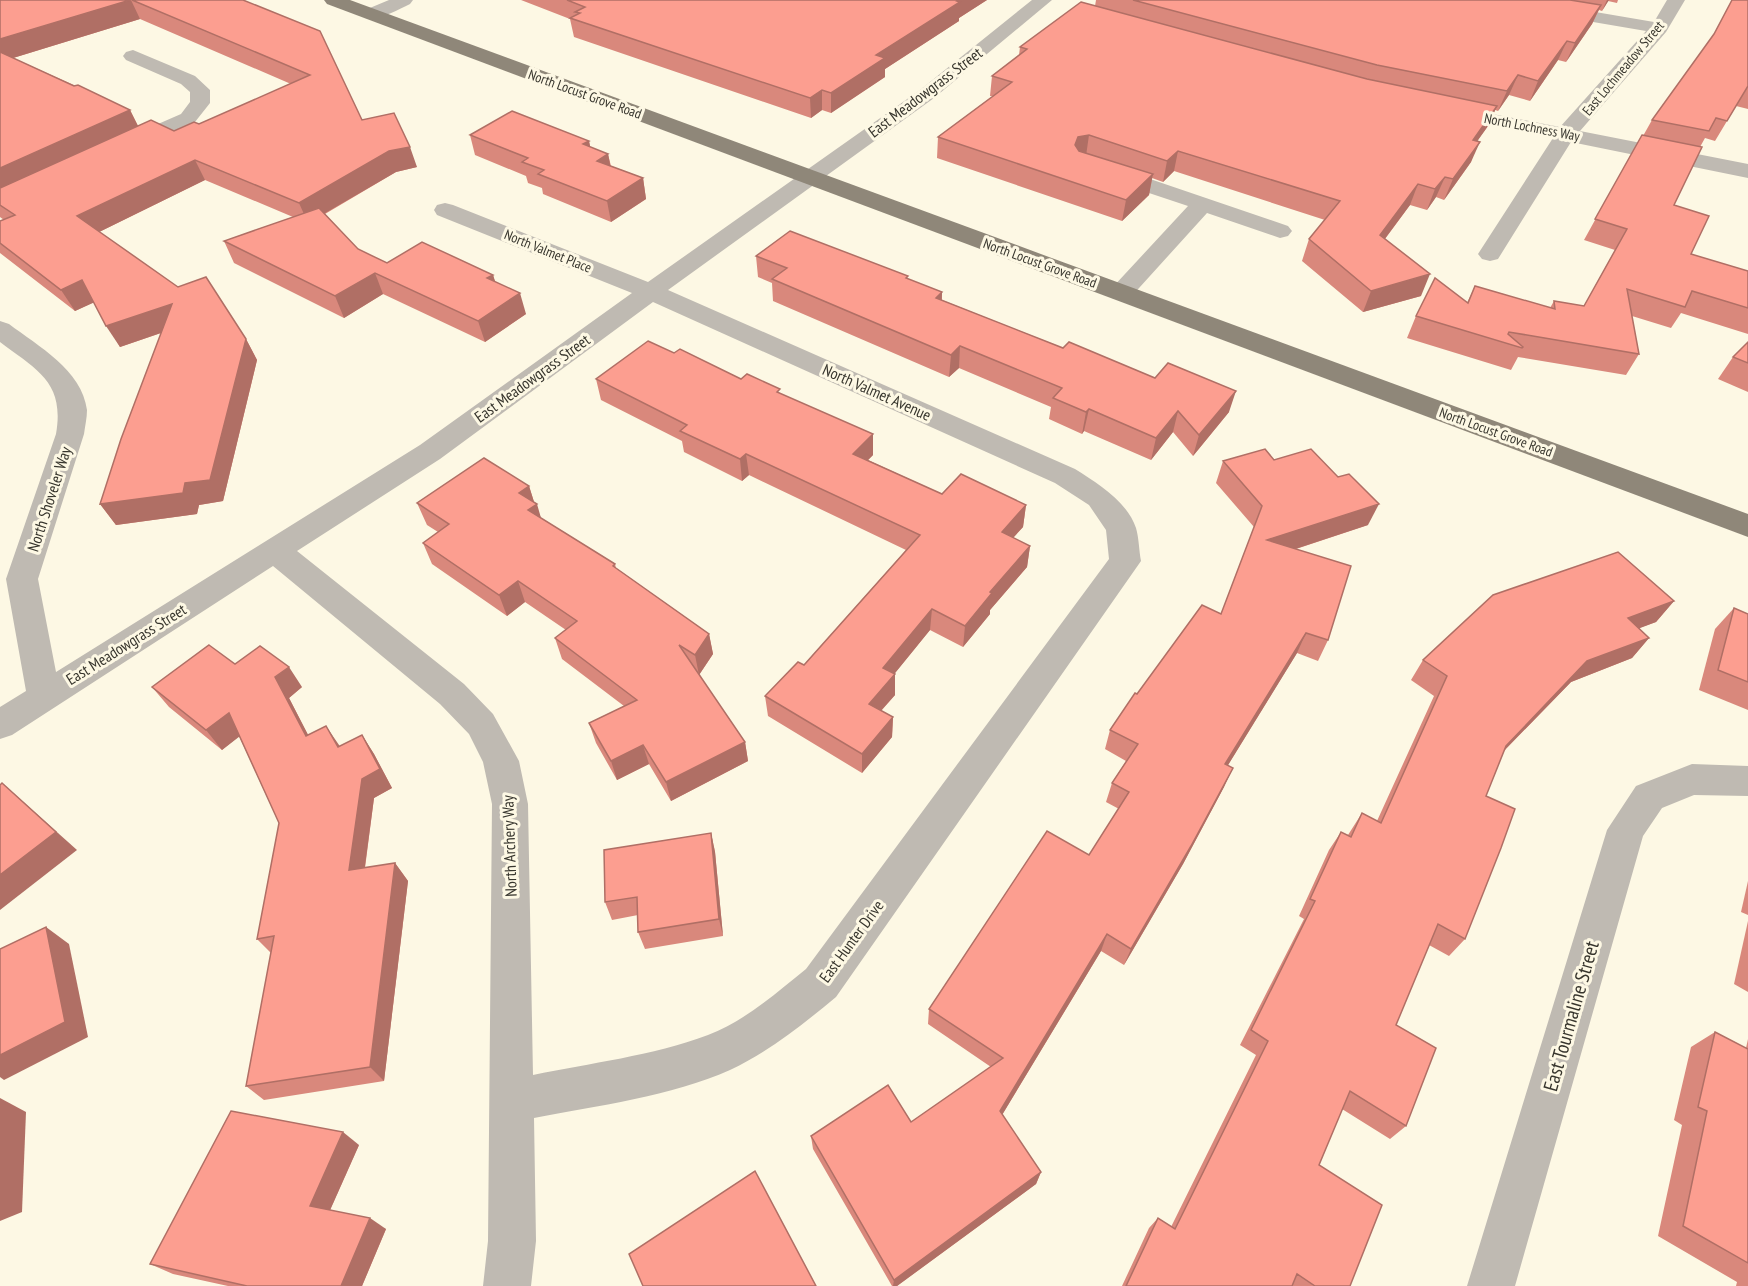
<svg xmlns="http://www.w3.org/2000/svg" width="1748" height="1286" font-family="'PT Sans Narrow',sans-serif">
  <rect width="100%" height="100%" fill="#fdf8e4"/>
  <g fill="none" stroke-linecap="round" stroke-linejoin="round">
    <g fill="#bfbab2" fill-rule="evenodd">
      <path d="M389,0h24l-3,4c-13,6 -31,17 -45,14l-3,-4 3,-4z"/>
      <path d="M1032,0h20l-118,98 -266,192 407,179c22,14 52,32 61,59 3,10 3,23 5,33l-305,436c-34,28 -66,54 -106,73 -58,26 -134,36 -196,48l2,123 -5,45h-48l5,-45 4,-437 -9,-42 -14,-28 -29,-30 -167,-138 -261,169 -12,4v-32l26,-16 -20,-112 50,-145c9,-52 -19,-64 -56,-92v-21l9,3c29,22 73,46 78,86 0,8 -2,16 -3,24l-46,145 18,93 364,-227 212,-152 -195,-78 -3,-5 3,-5 8,-2 8,2 195,77 272,-192zM653,302l402,181 34,22 17,25 3,29 -303,410c-30,24 -61,52 -98,66 -56,21 -118,28 -175,40l-5,-271 -9,-43 -26,-47 -29,-30 -167,-133 143,-92z"/>
      <path d="M1484,0h41l129,22 13,-22h18l-19,32 -86,99 168,33v14l-177,-36 -73,117 -8,2 -8,-2 -4,-5 75,-116 -114,-23 -3,-4 3,-4 7,-2 114,22 86,-96 -153,-26 -6,-1z"/>
      <path d="M133,50l62,26 15,14v13l-15,19 -68,30 -8,-1 -3,-5 3,-5 62,-27 9,-12v-10l-9,-8 -55,-24 -3,-4 3,-4z"/>
      <path d="M1109,165l179,61 4,5 -4,5 -8,2 -73,-25 -77,85 -9,2 -9,-2 -3,-5 3,-5 76,-82 -87,-29 -3,-5 3,-5z"/>
      <path d="M1692,764l56,2v30l-54,-1 -32,13 -19,28 -128,450h-48l140,-456 29,-44z"/>
    </g>
    <path fill="#8f8779" fill-rule="evenodd" d="M324,0h26l1398,514v23l-1421,-533z"/>
  </g>
  <g fill="#d9887c" fill-rule="evenodd">
    <path d="M0,0h243l119,120 55,47 -21,5 -71,42 33,35 29,14 106,12 2,7 31,32 -41,28 -102,-48 -39,24 -110,-55 -10,-22 69,-24 -88,-37 -106,52 147,107 11,21 -34,141 -24,4 -2,9 -81,11 -16,-21 61,-171 -41,14 -26,-45 -19,9 -75,-58v-32l4,-1 -4,-3zM140,19l151,65 -92,40 -25,7 -36,-5 -8,-16 -117,-52z"/>
    <path d="M521,0h466l-28,18v3l-74,48v8l-54,36 -9,-3 -11,8 -237,-81 -4,-18z"/>
    <path d="M1096,0h522l-1,3 -9,-2 -6,10 -3,-1 -7,14 -26,38 -8,-2 -28,41 -21,-6 -11,16 -3,-1 -7,16 -11,15 -6,21 -27,38 -8,-3 -9,13 -17,-5 -25,34 36,57 -58,16 -61,-51 7,-22 16,-19 -151,-49 -11,11 -11,-4 -3,17 -27,26 -185,-63 1,-21 55,-41h-3l2,-20 27,-21 1,-8 75,-41z"/>
    <path d="M1748,0v109l-12,-3 -21,35 -10,-3 -5,9 -26,58 17,49 57,17v63l-67,-21 -10,15 -39,-12 7,38 -13,21 -108,-18 -7,13 -104,-32 9,-22 51,-13 8,-17 75,22 4,-7 30,5 31,-56 -31,-10 58,-105 1,1 9,-16z"/>
    <path d="M470,135l119,6 1,6 18,7 3,12 32,12 3,21 -35,23 -68,-28 -1,-6 -14,-5 -2,-7 -51,-21z"/>
    <path d="M756,256l152,23 34,13v8l121,48 166,64 -36,44 -20,-24 -22,28 -67,-29 -2,3 -33,-15 2,-12 -92,-39 -10,9 -176,-76 -1,-18 -14,-6z"/>
    <path d="M1748,342v50l-30,-13 15,-22z"/>
    <path d="M596,379h145l39,14 93,62 -5,5 74,34 84,11 -3,22 -10,11 17,8 -3,21 -37,43v4l-27,33 -33,-17 -36,44h1v21l-14,16 12,6 -1,20 -30,36 -94,-57 -3,-20 39,-31 102,-115 -157,-75 -7,6 -58,-29 -2,-11 -81,-41z"/>
    <path d="M1274,460l94,65 -72,24 32,91 -10,21 -21,-8 -69,112 -4,22 -41,77 -59,101 -23,-14 -99,164 39,57 -5,12 -139,102h-5l-79,-137 -2,-13 100,-14 80,-55 -63,-43 1,-15 160,-154 30,-46 -13,-7 6,-19 14,-22 -21,-12 5,-19 27,-36 84,-80 33,-87 -38,-44 7,-22z"/>
    <path d="M529,486l5,16 7,16 74,46 1,4 93,66 4,20 -14,21 46,67 3,19 -77,40 -22,-37 -32,16 -21,-37 -7,-20 35,-17 -62,-47 -7,-21 11,-8 -41,-28 -18,14 -75,-52 -9,-21 15,-11 -11,-7 -10,-22z"/>
    <path d="M1674,601l-18,21 -17,6 10,10 -17,20 -61,24 -68,70 -17,44 -21,143 -16,17 -20,-11 -33,80 10,101 -16,13 -48,-30 -23,56 31,121h-228l27,-58 9,-10 13,9 85,-172 -16,-10 64,-126 -5,-3 30,-66 12,-18 7,3 14,-22 15,8 57,-125 -23,-16 12,-20z"/>
    <path d="M1734,608l14,6v96l-49,-20 16,-61z"/>
    <path d="M152,687h150l-13,11 19,37 32,11 22,-11 12,19 18,34 -18,10 -9,70 30,-5 13,18 -24,200 -120,19 -18,-14 25,-133 -14,-14 22,-116 -40,-87 -17,14 -53,-43z"/>
    <path d="M711,833l4,19 8,84 -78,13 -7,-17v-17l-26,5 -7,-18z"/>
    <path d="M1748,881v34l-7,-3z"/>
    <path d="M1748,921v71l-14,-8z"/>
    <path d="M1715,1032l31,16 2,-9v247h-12l1,-4 -79,-46 24,-111 -8,-5 17,-73z"/>
    <path d="M359,1145l-29,65 56,19 -24,57h-134l-55,-12 -23,-10z"/>
  </g>
  <g fill="#b06f65">
    <path d="M131,0l9,19 -140,43v-23z"/>
    <path d="M959,0h28l-28,18v3l-74,48v8l-54,36v-20l45,-38z"/>
    <path d="M1607,0h2l-7,11z"/>
    <path d="M1601,5l-9,19 -26,38 9,-19z"/>
    <path d="M1567,41l-9,19 -28,41 8,-20z"/>
    <path d="M1518,75l-9,20 -11,16 9,-20z"/>
    <path d="M822,90v20l-11,8 -1,-20z"/>
    <path d="M1497,106l-9,20 -24,34 9,-20z"/>
    <path d="M130,110l10,20 -140,65v-27z"/>
    <path d="M1089,135l-3,21 -11,2v-13l3,-8z"/>
    <path d="M589,141l4,20 -10,-17z"/>
    <path d="M1480,142l-9,20 -27,38 9,-21z"/>
    <path d="M410,147l7,20 -21,5 -88,51 -9,-20 90,-52z"/>
    <path d="M1178,151l-4,20 -11,11 4,-21z"/>
    <path d="M608,154l4,20 -15,-13z"/>
    <path d="M195,160l10,20 -116,57 -12,-21z"/>
    <path d="M1153,174l-4,21 -27,26 4,-21z"/>
    <path d="M1445,177l-9,20 -9,13 8,-21z"/>
    <path d="M643,178l3,21 -35,23 -4,-21z"/>
    <path d="M1418,184l-8,21 -38,51 8,-21z"/>
    <path d="M375,273l8,21 -39,24 -9,-22z"/>
    <path d="M1430,274l-9,22 -58,16 8,-21z"/>
    <path d="M493,275l7,21 -13,-18z"/>
    <path d="M82,280l13,22 -20,9 -14,-21z"/>
    <path d="M942,292l-1,22 -5,-16z"/>
    <path d="M520,293l6,21 -41,28 -7,-21z"/>
    <path d="M172,304l12,21 -64,22 -14,-21z"/>
    <path d="M246,339l11,21 -34,141 -24,4 -2,9 -81,11 -16,-21 85,-21z"/>
    <path d="M960,346l-1,22 -10,9 2,-22z"/>
    <path d="M1236,391l-7,21 -36,44 6,-21z"/>
    <path d="M1089,409l-5,22 -2,3 4,-22z"/>
    <path d="M1178,411l-5,21 -22,28 5,-22z"/>
    <path d="M873,434v21l-20,20v-21z"/>
    <path d="M746,454l3,21 -7,6 -2,-22z"/>
    <path d="M529,486l6,19 2,-1 6,21 -8,6 -16,-38z"/>
    <path d="M1379,504l-11,21 -109,36 8,-21z"/>
    <path d="M1026,505l-3,22 -24,26 3,-21z"/>
    <path d="M1030,546l-3,21 -37,43v4l-27,33 2,-21 25,-34z"/>
    <path d="M518,581l7,21 -18,14 -8,-21z"/>
    <path d="M1674,601l-18,21 -45,17 17,-21z"/>
    <path d="M932,609l-2,21 -47,58v-20z"/>
    <path d="M1306,633l-9,20 -80,130 8,-19z"/>
    <path d="M709,634l4,20 -14,21 -4,-20z"/>
    <path d="M1649,638l-17,20 -61,24 -81,83 16,-19 81,-85z"/>
    <path d="M289,667l13,20 -13,11 30,58 -13,-20 -31,-59z"/>
    <path d="M895,674v21l-26,29v-20z"/>
    <path d="M229,713l15,20 -22,17 -16,-20z"/>
    <path d="M893,717l-1,20 -30,36v-19z"/>
    <path d="M326,726l13,19 12,21 -13,-19z"/>
    <path d="M362,735l12,19 18,34 -18,10 -12,90 -13,-18z"/>
    <path d="M745,742l3,19 -77,40 -5,-19z"/>
    <path d="M643,745l6,19 -32,16 -6,-19z"/>
    <path d="M1233,768l-9,19 -41,77 -59,101 7,-16z"/>
    <path d="M2,783l75,67 -77,60v-35z"/>
    <path d="M711,833l4,19 8,84 -4,-17z"/>
    <path d="M395,863l13,18 -24,200 -14,-14z"/>
    <path d="M46,927l23,17 19,93 -84,43 -4,-3v-22z"/>
    <path d="M1107,934l-6,17 -105,174 4,-14z"/>
    <path d="M0,1098l26,14 -4,100 -22,9z"/>
    <path d="M343,1132l16,13 -32,72 -17,-11z"/>
    <path d="M1041,1172l-5,12 -139,102h-4l1,-6z"/>
    <path d="M370,1218l16,11 -24,57h-21z"/>
  </g>
  <g fill="#fc9e90" stroke="#b06f65" stroke-width="1.5">
    <path d="M0,0h130l-130,39z"/>
    <path d="M132,0h111l77,31 42,89 32,-7 16,34 -21,4 -90,52 -104,-43 -118,56 101,71 28,-10 40,62 -36,141 -25,3 -2,10 -83,11 21,-65 51,-135 -66,22 -24,-46 -21,10 -61,-47v-22l15,-6 -15,-10v-17l151,-68 23,11 20,-9 5,2 111,-49z"/>
    <path d="M567,0h392l-2,1 3,1 -84,53 9,3 -54,35 -9,-3 -12,8 -240,-80 10,-5 -5,-1 10,-5z"/>
    <path d="M1133,0h437l31,5 -26,38 -8,-2 -29,40 -20,-6 -11,16 -130,-26z"/>
    <path d="M1732,0h16v86l-21,35 -11,-3 -7,13 -57,-11 62,-86z"/>
    <path d="M1081,2l286,77 130,27 -24,34 7,2 -27,37 -8,-2 -10,12 -17,-5 -38,51 50,39 -59,17 -62,-52 31,-38 -162,-50 -11,10 -78,-26 -11,2 -3,8 4,6 74,23 -27,26 -188,-63 74,-55 -20,-6 35,-27 -7,-2z"/>
    <path d="M0,52l74,34 4,-1 52,25 -130,58z"/>
    <path d="M512,111l77,30 -6,3 25,10 -11,7 46,17 -36,23 -69,-27 6,-4 -22,-8 6,-4 -58,-23z"/>
    <path d="M1642,135l60,12 -28,58 35,11 -18,38 57,17v37l-56,-17 -7,16 -58,-18 12,65 -130,-22 -1,2 15,13 -1,1 -106,-32 19,-38 33,25 7,-17 80,23 -1,-8 30,5 43,-77 -32,-10z"/>
    <path d="M319,208l39,41 29,14 35,-21 71,33 -6,3 33,15 -42,28 -103,-48 -40,23 -111,-55z"/>
    <path d="M790,231l118,45 -2,2 36,14 -6,6 127,50 6,-6 86,36 13,-15 68,28 -37,44 -21,-24 -22,27 -67,-29 -3,3 -33,-14 9,-10 -102,-42 -9,9 -179,-76 15,-11 -31,-12z"/>
    <path d="M648,341l26,12 6,-4 61,30 6,-5 33,15 -3,3 96,42 -20,20 89,40 19,-20 65,31 -24,27 28,14 -40,46 2,1 -27,33 -33,-17 -49,59 12,6 -26,30 24,13 -31,37 -97,-58 33,-34 6,3 116,-130 -174,-81 -6,5 -60,-28 7,-6 -91,-46z"/>
    <path d="M1748,342v21l-15,-6z"/>
    <path d="M1265,449l9,11 37,-11 27,28 11,-3 30,30 -112,36 84,26 -23,74 -22,-7 -81,131 8,4 -42,78 -60,103 -24,-15 -107,177 41,61 -147,108 -83,-144 77,-51 23,37 92,-64 -74,-49 118,-178 42,24 40,-63 -17,-9 26,-39 -28,-14 25,-37 2,1 65,-89 19,9 41,-108 -39,-45z"/>
    <path d="M484,458l45,28 -10,7 18,11 -9,6 87,54 -2,2 96,68 -14,21 -16,-10 66,97 -79,40 -23,-37 -32,16 -22,-38 48,-23 -82,-62 22,-17 -59,-40 -19,14 -76,-52 26,-19 -32,-21z"/>
    <path d="M1618,552l56,49 -46,17 21,20 -62,23 -81,85 -20,50 29,13 -14,39 -36,91 -27,-15 -42,101 40,23 -30,78 -56,-35 -31,74 63,40 -32,81h-35l-18,-12 -5,12h-166l32,-68 17,11 93,-188 -17,-11 64,-129 -5,-2 31,-67 10,5 11,-24 19,10 66,-147 -24,-16 70,-65z"/>
    <path d="M1734,608l14,6v68l-30,-12z"/>
    <path d="M209,645l26,19 25,-18 29,21 -14,10 31,59 20,-10 12,21 24,-12 18,34 -18,10 -13,91 46,-7 -25,204 -124,19 28,-150 -17,3 22,-116 -50,-110 -23,17 -54,-43z"/>
    <path d="M2,783l54,49 -56,43v-90z"/>
    <path d="M711,833l8,86 -81,13 -1,-35 -32,5 -1,-52z"/>
    <path d="M46,927l19,95 -65,33v-106z"/>
    <path d="M1715,1032l33,17v214l-65,-37 24,-115 -9,-4z"/>
    <path d="M231,1111l112,21 -33,74 60,12 -29,68h-94l-97,-22z"/>
    <path d="M755,1171l61,115h-173l-14,-32z"/>
  </g>
  <g text-anchor="middle" stroke-width="6" stroke-linejoin="round" paint-order="stroke">
    <g font-size="14" fill="#37352d" stroke="#fdf8e4">
      <text transform="translate(1623 68) rotate(-50)" y="5">East Lochmeadow Street</text>
      <text transform="translate(585 94) rotate(20)" y="5">North Locust Grove Road</text>
      <text transform="translate(1532 127) rotate(11)" y="5">North Lochness Way</text>
      <text transform="translate(548 251) rotate(22)" y="5">North Valmet Place</text>
      <text transform="translate(1040 263) rotate(20)" y="5">North Locust Grove Road</text>
      <text transform="translate(1496 432) rotate(20)" y="5">North Locust Grove Road</text>
    </g>
    <g font-size="16" fill="#37352d" stroke="#fdf8e4">
      <text transform="translate(925 92) rotate(-37)" y="6">East Meadowgrass Street</text>
      <text transform="translate(532 378) rotate(-36)" y="6">East Meadowgrass Street</text>
      <text transform="translate(877 392) rotate(24)" y="6">North Valmet Avenue</text>
      <text transform="translate(49 499) rotate(-72)" y="6">North Shoveler Way</text>
      <text transform="translate(126 644) rotate(-32)" y="6">East Meadowgrass Street</text>
      <text transform="translate(509 846) rotate(-92)" y="6">North Archery Way</text>
      <text transform="translate(851 941) rotate(-54)" y="6">East Hunter Drive</text>
    </g>
    <g font-size="20" fill="#37352d" stroke="#fdf8e4">
      <text transform="translate(1571 1016) rotate(-74)" y="7">East Tourmaline Street</text>
    </g>
  </g>
</svg>
